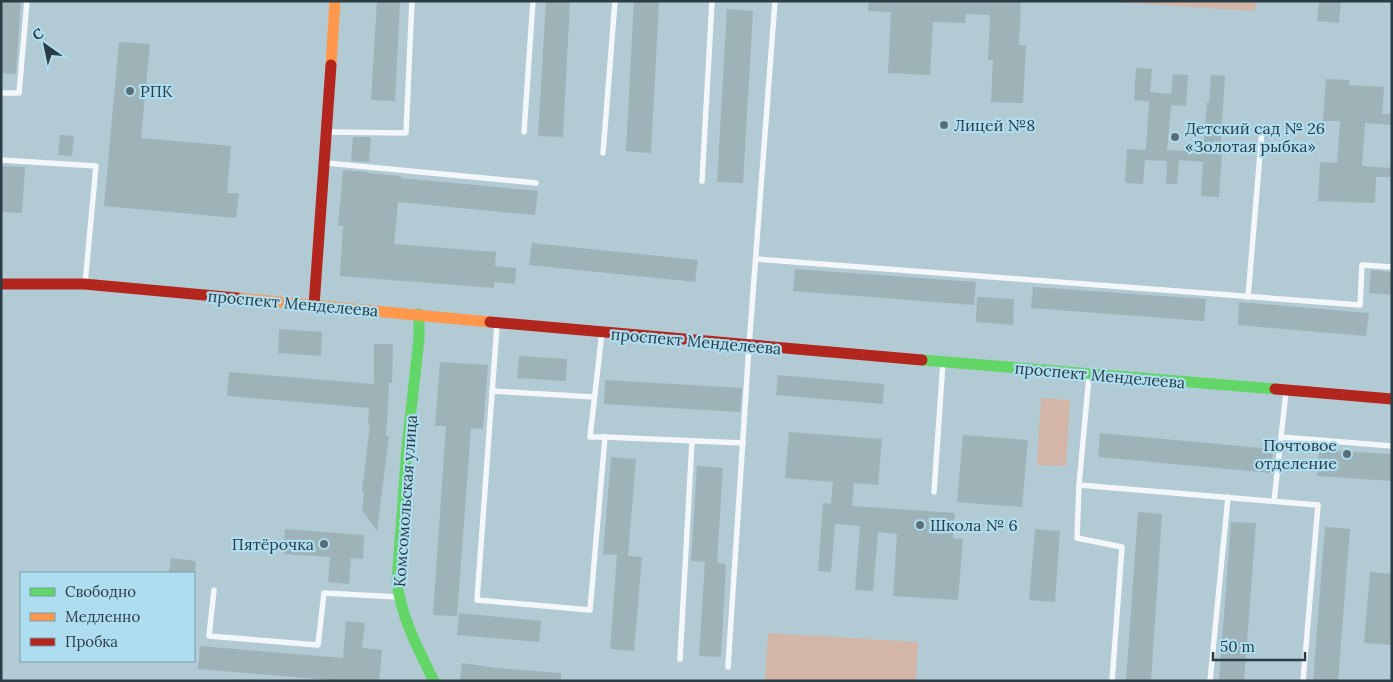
<svg xmlns="http://www.w3.org/2000/svg" width="1393" height="682" font-family="Lora,serif">
  <rect width="100%" height="100%" fill="#b1cad4"/>
  <g fill="#d4b6a8">
    <path d="M1096,1h160l-1,10z"/>
    <path d="M1041,398l29,2 -4,66 -29,-1z"/>
    <path d="M768,633l150,9 -2,39h-151z"/>
  </g>
  <g fill="#9eb3b8">
    <path d="M1,1h20l-5,73 -15,-1z"/>
    <path d="M377,1h23l-5,100 -24,-1z"/>
    <path d="M546,1h24l-7,136 -25,-1z"/>
    <path d="M634,1h25l-8,152 -25,-2z"/>
    <path d="M869,1h152l-2,44h7l-3,58 -32,-1 2,-42h-5l2,-45 -24,-1 -1,9 -32,-1 -3,53 -42,-2 3,-61 -23,-1z"/>
    <path d="M1319,1h22l-2,22 -22,-2z"/>
    <path d="M727,9l26,2 -10,172 -26,-1z"/>
    <path d="M119,42l31,2 -9,94 90,8 -4,47h12l-3,25 -132,-12z"/>
    <path d="M1136,68l16,1 -2,23 21,2 2,-20 15,1 -2,31 -15,-1 -4,45 36,2 4,-50 2,1 2,-28 14,1 -5,78h2l-3,43 -18,-1 2,-34 -24,-2 -2,24h-11l1,-23 -22,-1 -2,24 -18,-1 2,-34 19,1 3,-49 -15,-1z"/>
    <path d="M1326,79l23,1v5l35,2 -2,27h10v11l-27,-2 -3,43 30,2v9h-16l-1,26 -57,-2 2,-39 17,1 3,-42h-17z"/>
    <path d="M60,135l14,1 -2,20 -14,-1z"/>
    <path d="M353,137h18l-2,25 -18,-1z"/>
    <path d="M1,166l24,1 -3,46 -21,-1z"/>
    <path d="M343,170l25,2v1l33,3v2l137,13 -3,24 -137,-13 -4,42 102,8 -1,14 21,2 -1,16 -21,-2v6l-154,-12 3,-50h-5z"/>
    <path d="M532,243l166,17 -3,22 -166,-17z"/>
    <path d="M795,269l181,13 -2,23 -181,-14z"/>
    <path d="M1371,270l21,2v23l-23,-2z"/>
    <path d="M1033,287l173,12 -2,22 -173,-13z"/>
    <path d="M977,297l37,2 -1,26 -37,-3z"/>
    <path d="M1239,302l130,11 -3,23 -128,-11z"/>
    <path d="M279,329l43,3 -1,24 -43,-3z"/>
    <path d="M374,344h19l-1,39h-3l-1,23 -2,30h3l-12,95 -15,-21 2,-19h-2l8,-67h-2l1,-16 -142,-12 2,-24 145,12z"/>
    <path d="M519,356l48,3 -1,22 -49,-3z"/>
    <path d="M440,362l48,3 -5,64 -12,-1 -14,188 -24,-1 13,-189h-11z"/>
    <path d="M778,375l106,9 -1,20 -107,-9z"/>
    <path d="M605,380l137,8 -2,24 -136,-8z"/>
    <path d="M789,432l93,7 -4,46 -24,-2 -2,23 103,7 -2,25 10,1 -5,61 -65,-4 4,-62 -19,-2 -5,59 -18,-1 5,-64 -25,-2 -4,48 -13,-1 5,-68 8,1 2,-22 -48,-4z"/>
    <path d="M1100,433l173,16 -2,24 -173,-16z"/>
    <path d="M963,435l65,5 -6,67 -65,-5z"/>
    <path d="M1319,450l73,4v27l-75,-5z"/>
    <path d="M611,457l25,2 -8,97 14,1 -8,94 -24,-2 7,-94 -14,-1z"/>
    <path d="M697,466l26,2 -6,95 9,1 -5,93 -22,-1 6,-94 -14,-1z"/>
    <path d="M1138,512l24,2 -11,167h-25z"/>
    <path d="M1231,522l25,1 -12,158h-25z"/>
    <path d="M1325,527l25,2 -12,152h-25z"/>
    <path d="M285,529l79,6 -1,24 -12,-1 -2,26 -21,-2 2,-25 -46,-3z"/>
    <path d="M1035,529l25,2 -5,71 -26,-2z"/>
    <path d="M171,558l25,3 -1,12h-26z"/>
    <path d="M1370,572l22,2 -1,71 -27,-2z"/>
    <path d="M459,613l82,8 -2,21 -82,-7z"/>
    <path d="M346,621l19,2 -3,25 20,2 -3,31h-36l-145,-12 2,-23 143,12z"/>
    <path d="M462,663l34,5 65,5v8h-101z"/>
  </g>
  <g fill="none" stroke-linecap="round" stroke-linejoin="round">
    <g stroke="#f3f7f9" stroke-width="5.5">
      <path d="M1,93h18l8,-92"/>
      <path d="M327,132l79,1 6,-132"/>
      <path d="M524,132l9,-131"/>
      <path d="M603,153l12,-152"/>
      <path d="M1,160l95,6 -11,118"/>
      <path d="M326,163l210,20"/>
      <path d="M702,181l10,-180"/>
      <path d="M756,259l604,46 2,-40 30,2"/>
      <path d="M1248,297l14,-167"/>
      <path d="M497,325l-20,275 113,10 15,-173h-15l12,-105"/>
      <path d="M1089,376l-10,109 239,20 -15,176"/>
      <path d="M492,391l102,6"/>
      <path d="M605,437l138,6"/>
      <path d="M1281,437l111,9"/>
      <path d="M1079,485l-2,53 45,9 -10,134"/>
      <path d="M934,492l9,-130"/>
      <path d="M1274,501l12,-109"/>
      <path d="M214,590l-5,46 109,9 6,-52 74,4"/>
      <path d="M680,659l12,-218"/>
      <path d="M728,667l21,-321 26,-345"/>
      <path d="M1210,681l18,-184"/>
    </g>
    <g stroke="#63d668" stroke-width="11">
      <path d="M419,314v25l-12,107 -10,137c5,36 21,66 37,98"/>
      <path d="M922,360l353,29"/>
    </g>
    <g stroke="#ff974d" stroke-width="11">
      <path d="M331,65l4,-64"/>
      <path d="M237,298l253,24"/>
    </g>
    <g stroke="#b3261e" stroke-width="11">
      <path d="M1,284h83l153,14"/>
      <path d="M314,306l17,-241"/>
      <path d="M490,322l432,38"/>
      <path d="M1275,389l117,10"/>
    </g>
  </g>
  <g fill="#596e76" stroke="#afddf0" stroke-width="2">
    <circle cx="130" cy="91" r="5"/>
    <circle cx="944" cy="125" r="5"/>
    <circle cx="1175" cy="137" r="5"/>
    <circle cx="1347" cy="454" r="5"/>
    <circle cx="920" cy="525" r="5"/>
    <circle cx="324" cy="544" r="5"/>
  </g>
  <g text-anchor="middle" stroke-width="4.5" stroke-linejoin="round" paint-order="stroke">
    <g font-size="16" fill="#2a3d44" stroke="#afddf0" text-anchor="start">
      <text x="140" y="97">РПК</text>
      <text x="954" y="131">Лицей №8</text>
      <text x="1185" y="134">Детский сад № 26<tspan x="1185" dy="18">«Золотая рыбка»</tspan></text>
      <text x="1337" y="451" text-anchor="end">Почтовое<tspan x="1337" dy="18">отделение</tspan></text>
      <text x="930" y="531">Школа № 6</text>
      <text x="314" y="550" text-anchor="end">Пятёрочка</text>
    </g>
    <g font-size="16" fill="#2a3d44" stroke="#afddf0">
      <text transform="translate(293 303) rotate(5)" y="6">проспект Менделеева</text>
      <text transform="translate(696 341) rotate(5)" y="6">проспект Менделеева</text>
      <text transform="translate(1100 375) rotate(5)" y="6">проспект Менделеева</text>
      <text transform="translate(405 501) rotate(-86)" y="6">Комсомольская улица</text>
    </g>
  </g>
  <rect width="1393" height="682" fill="none" stroke="#2a3d44" stroke-width="5"/>
  <rect x="20" y="572" width="175" height="90" fill="#afddf0" stroke="#7a9dab"/>
  <rect x="30" y="588" width="25" height="8" fill="#63d668" stroke="#7a9dab"/>
  <text x="65" y="597" font-size="15" fill="#2a3d44">Свободно</text>
  <rect x="30" y="613" width="25" height="8" fill="#ff974d" stroke="#7a9dab"/>
  <text x="65" y="622" font-size="15" fill="#2a3d44">Медленно</text>
  <rect x="30" y="638" width="25" height="8" fill="#b3261e" stroke="#7a9dab"/>
  <text x="65" y="647" font-size="15" fill="#2a3d44">Пробка</text>
  <g transform="translate(45 45) rotate(327)" stroke="#afddf0" stroke-width="4" paint-order="stroke">
  <path d="M0-4L9 19L0 12L-9 19Z" fill="#2a3d44"/>
  <text y="-8" font-size="14" font-weight="bold" text-anchor="middle" fill="#2a3d44">С</text>
  </g>
  <path d="M1213 652v8h92v-8" fill="none" stroke="#2a3d44" stroke-width="2.5"/>
  <text x="1220" y="652" font-size="15" fill="#2a3d44" stroke="#afddf0" stroke-width="4" paint-order="stroke">50 m</text>
</svg>
